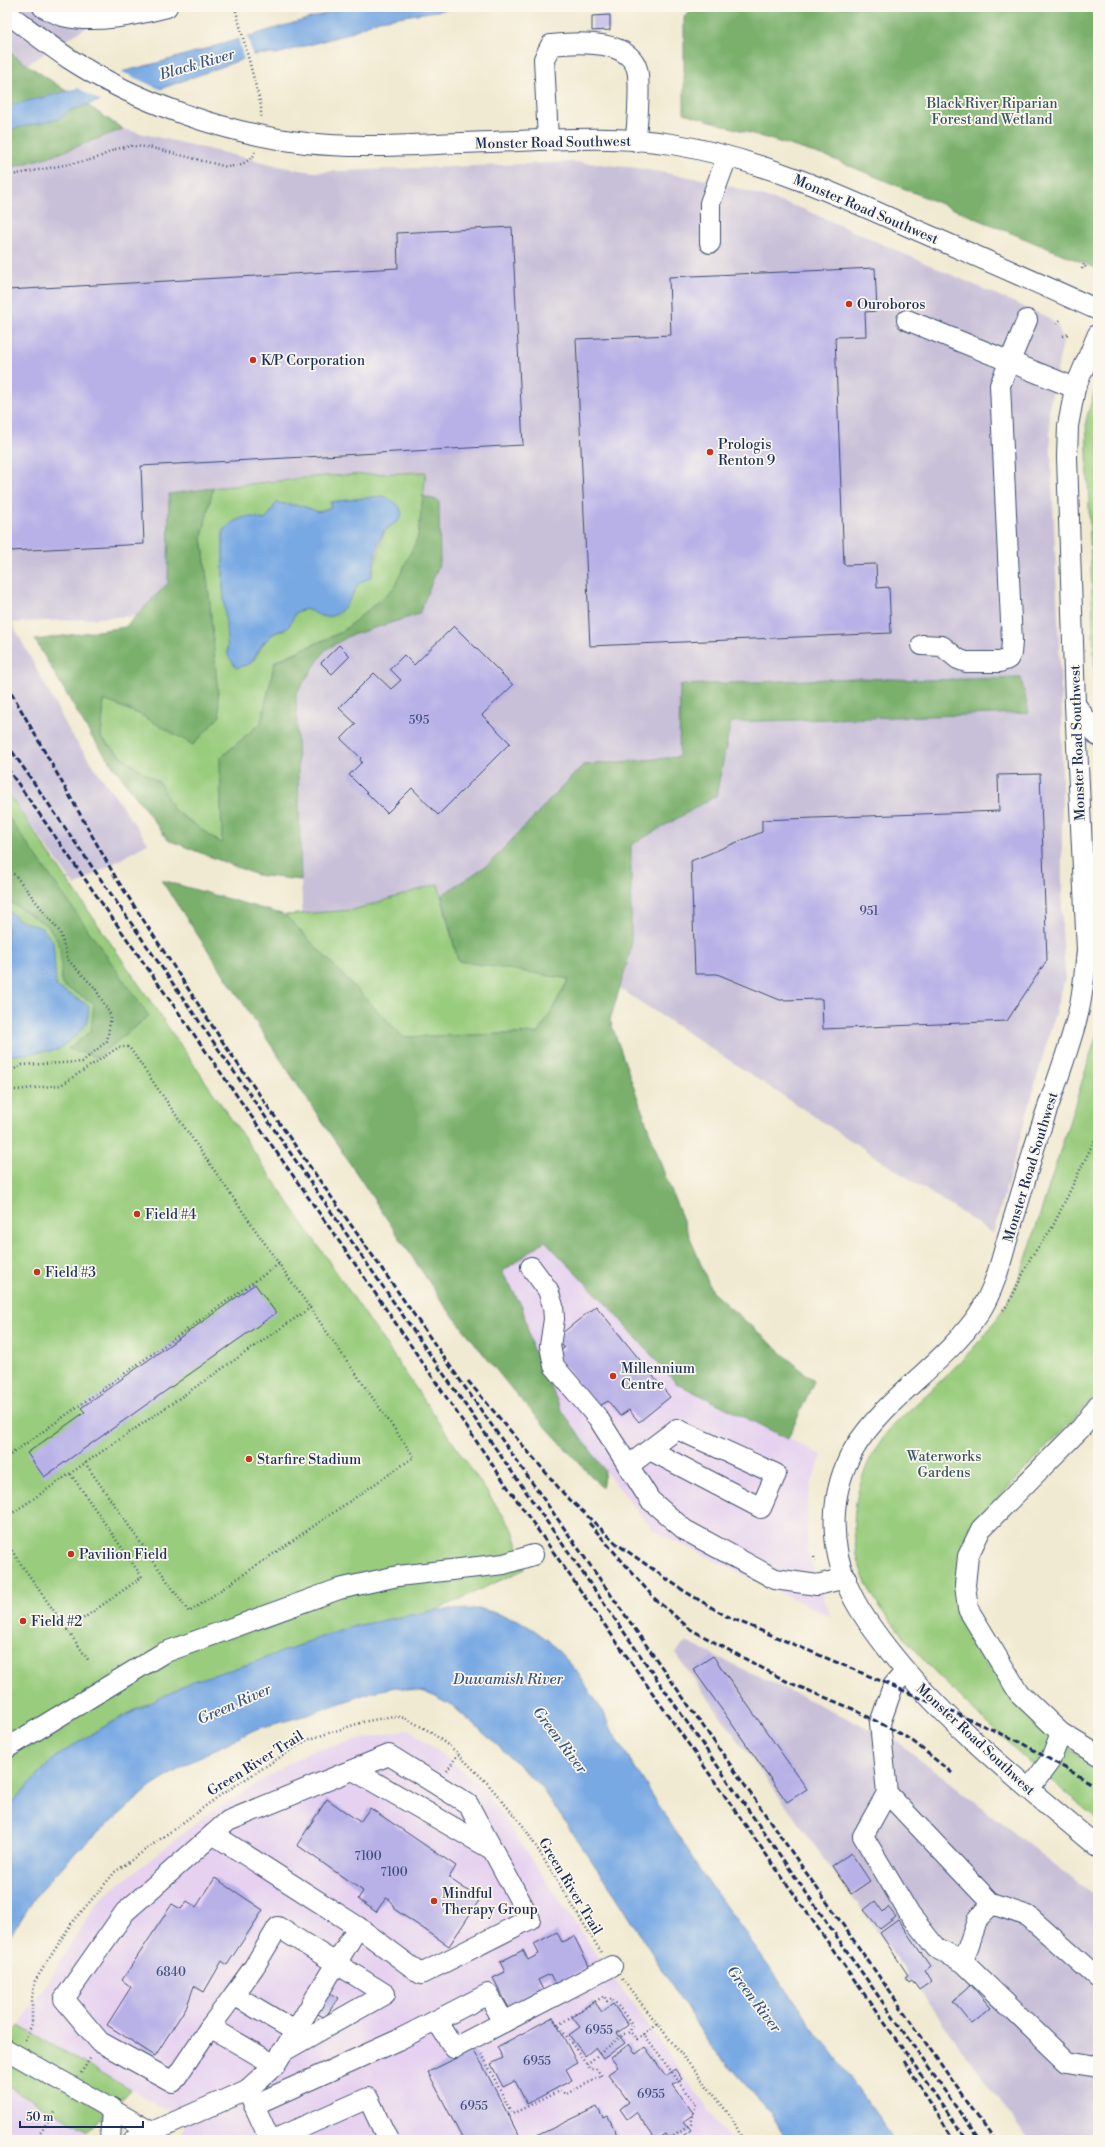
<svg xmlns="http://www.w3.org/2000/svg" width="1105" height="2147" font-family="'Libre Bodoni',serif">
  <rect width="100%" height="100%" fill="#fbf7ec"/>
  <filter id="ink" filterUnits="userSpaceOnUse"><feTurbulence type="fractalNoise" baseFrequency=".025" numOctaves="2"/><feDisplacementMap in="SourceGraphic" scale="8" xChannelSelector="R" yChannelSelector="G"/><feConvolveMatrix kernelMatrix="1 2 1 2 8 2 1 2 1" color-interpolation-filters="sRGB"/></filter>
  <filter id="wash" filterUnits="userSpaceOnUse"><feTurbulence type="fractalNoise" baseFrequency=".012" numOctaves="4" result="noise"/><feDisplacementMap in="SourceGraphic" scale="16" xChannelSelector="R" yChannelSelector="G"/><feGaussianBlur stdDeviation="0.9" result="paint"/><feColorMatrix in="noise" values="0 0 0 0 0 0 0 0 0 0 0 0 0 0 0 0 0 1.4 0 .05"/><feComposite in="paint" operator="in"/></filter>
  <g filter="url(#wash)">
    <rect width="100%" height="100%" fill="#f1ead2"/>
    <g fill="#e6d2f0">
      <path d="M546,1241l64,67 66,75 146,72 -11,28 -4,26v43l24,65 -177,-86 -49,-60 -44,-62 -29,-62 -10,-41 -20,-34z"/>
      <path d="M409,1729l74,58 88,131 159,222h-552l9,-19 -168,-95 80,-126 110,-87 101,-62z"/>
      <path d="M7,2086l81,45 1,9h-82z"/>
    </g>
    <g fill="#c8bfd8">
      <path d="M7,7h112l-91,57 -21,38z"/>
      <path d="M123,129l165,39 25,4 267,-10 56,6 78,13 89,28 244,108 11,9 5,16 -14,67 13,303v219l3,47 -72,256 -453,-298 -237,5 -7,-247 -107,-81 -177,10 59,111 77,109 -73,43 -68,-94v-623l53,-16z"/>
      <path d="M686,1642l210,99 202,157v242h-70l-353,-487z"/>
    </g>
    <g fill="#99cc7d" stroke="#5a7e6e" fill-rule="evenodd">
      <path d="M1098,380v333l-2,-2 -10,-291z"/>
      <path d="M426,472l-8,65 -24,51 -52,44 -67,29 -14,62 -41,35 2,86 -49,-35 -13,-26 -31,-21 -28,-24 3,-38 35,14 71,-110 -8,-67 11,-49 111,-12zM382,496l14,26 -12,10 -13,45 -13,7c-12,25 -12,22 -38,31l-14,-6 -10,3 -12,19c-16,0 -23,17 -30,29l-26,-23 -5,-50v-57c11,-10 27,-16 41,-10l4,-3 8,-14 26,3 17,6 12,-5v-5z"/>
      <path d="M7,792l506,738 12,39 -89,41 -81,16 -37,12 -176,68 -44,24 -44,28 -39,41 -8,12z"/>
      <path d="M438,884l20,77 111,17 -29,55 -137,4 -118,-122 68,-5z"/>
      <path d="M1098,1031v358l-11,16 -105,110 -23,94 13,37 16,21 85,84 25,16v53c-66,-55 -131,-110 -187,-175 -17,-20 -35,-40 -46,-64 -21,-50 -11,-108 23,-150 12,-13 26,-25 39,-37 46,-44 78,-73 99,-135z"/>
      <path d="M19,2026l112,64 -43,41 -81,-45v-46z"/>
    </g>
    <g fill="#7ab06c" stroke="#4a7065">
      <path d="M697,7h401v262l-270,-112 -144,-44v-96z"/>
      <path d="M7,51l116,78 -63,24 -53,16z"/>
      <path d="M213,488l-11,49 8,67 10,112 -27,29 -54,-31 -35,-14 -3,38 27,24 32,21 13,26 49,35 -2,-86 41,-35 14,-61 67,-30 52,-44 24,-51 5,-41 16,5 1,61 -21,52 -70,22 -24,14 -29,44 5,186 -44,-5 -89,-35 -77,-104 -56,-96 90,-13 43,-44 1,-89z"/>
      <path d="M858,678l64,2 99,-2 8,35 -298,9 -15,74 -85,49v105l-21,70 56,158 46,114 102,89 -26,58 -112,-56 -66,-75 -65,-67 -43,31 20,34 10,41 29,62 44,62 -3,17 -88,-96 -69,-86 -284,-426 124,35 118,122 136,-4 30,-54 -111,-18 -16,-66 47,-31 94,-99 96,-8 1,-72z"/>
      <path d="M7,815l142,201 -52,41 -29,-8 23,-18 3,-28 -32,-18 -2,-39 -11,-19 -42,-27z"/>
    </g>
    <g fill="#78a9e3" stroke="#4a6ca0">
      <path d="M348,7h114l-83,13 -35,15 -67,19h-20l-97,35 -61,12 -31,10 -9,8 -52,11v-24l70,-17 44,-17 40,-10z"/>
      <path d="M382,496c9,2 26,13 17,24 -4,5 -11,6 -15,11 -8,12 -11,33 -13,46l-13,7c-7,14 -17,37 -37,32 -5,-2 -10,-5 -15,-7l-10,3 -8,16 -14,5 -10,9 -14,22 -14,4 -8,-13 -5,-68v-57c14,-12 23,-17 41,-10l4,-3 8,-14 26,3 17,6 12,-5v-5z"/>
      <path d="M7,909l12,11 23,8 11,13 3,45 33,20 -2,16 -9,12 -20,16 -51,6z"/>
      <path d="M482,1609l36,11 16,10 15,11 26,28 25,38 15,29 88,139 192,265h-109l-15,-27 -62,-69 -93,-148 -76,-110 -34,-33 -52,-46 -29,-15 -29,-5 -25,5 -64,23 -51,14 -59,29 -46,29 -73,63 -40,43 -31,48v-130l8,-12 39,-41 44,-28 95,-49 56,-17 69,-26 37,-12 81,-16z"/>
    </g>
    <g fill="#f1ead2">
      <path d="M247,34l6,23 -9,3 -6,-23z"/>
      <path d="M118,70l26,12 18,8 -60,12 -26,-15z"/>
    </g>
    <g id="blocks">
      <g fill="#b8b1e7">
        <path d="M610,15v15l-18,1v-15z"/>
        <path d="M512,227l11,218 -382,21 3,78 -133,7 -4,-9v-252l391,-22 -1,-35z"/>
        <path d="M875,268l2,43 -12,1 1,24 -31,1 9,228 32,-1 1,24 12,-1 2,46 -301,13 -14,-307 95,-4 -2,-58z"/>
        <path d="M454,626l59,59 -31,30 28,28 -72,72 -26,-27 -25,25 -38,-38 13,-13 -2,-2 1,-2 -20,-19 15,-15 -17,-16 35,-35 17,16 10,-9 -11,-11 14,-14 10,10z"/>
        <path d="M339,645l11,11 -18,18 -11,-11z"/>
        <path d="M1040,774l7,186 -40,61 -184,8 -1,-30 -42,1 -63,-26h-22l-4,-113 71,-29v-12l237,-9 -1,-36z"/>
        <path d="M255,1284l21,29 -232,164 -17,-24 58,-41 -4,-4z"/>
        <path d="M596,1306l74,91 -31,25 -10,-12 -9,6 -12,-15 -10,6 -42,-52 8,-7 -8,-10z"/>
        <path d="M713,1656l94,133 -20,13 -94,-133z"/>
        <path d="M327,1799l33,23 10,-14 86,58 -7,12 31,21 -31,47 -55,-37 -5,-11h-3l-10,14 -18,-13 5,-8 -66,-46z"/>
        <path d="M851,1853l19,28 -19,13 -19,-28z"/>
        <path d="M215,1878l48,32 -36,55 -5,-4 -18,31 -10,-6 -7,20 -32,50 -48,-31 24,-38 -9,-7 50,-76 9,5 6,-8 9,6z"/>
        <path d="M875,1901l8,11 5,-5 8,10 -16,12 -16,-19z"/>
        <path d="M898,1920l32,46 -5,4 7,11 -13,9 -7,-10 -3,2 -4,-5 3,-2 -28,-42z"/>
        <path d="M557,1932l5,10 12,-6 15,30 -34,18 -5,-10 -12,6 5,10 -34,18 -16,-30 12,-6 -5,-10 23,-12 5,10 11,-6 -5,-10z"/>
        <path d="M971,1985l20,23 -19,16 -19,-23z"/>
        <path d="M327,1991l11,7 -13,20 -12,-7z"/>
        <path d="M594,2001l8,11 11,-8 15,21 -11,8 8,10 -22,16 -8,-11 -10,8 -16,-21 11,-8 -8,-10z"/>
        <path d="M553,2017l24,46 -11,6 6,11 -45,24 -12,-23 -12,6 -12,-23 12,-6 -6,-11z"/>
        <path d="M629,2044l7,10 9,-7 21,29 9,-7 7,10 -9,6 21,29 -10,7 7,9 -14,10h-7l-4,-6 -10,6 -20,-28 -9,7 -7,-10 9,-7 -21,-28 10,-7 -7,-9z"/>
        <path d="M473,2050l9,14 39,76h-58l-35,-68z"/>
        <path d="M597,2107l6,11 5,-2 11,23 -91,1z"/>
      </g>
    </g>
  </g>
  <g filter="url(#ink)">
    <use href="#blocks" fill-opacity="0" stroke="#3b4b6f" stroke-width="1"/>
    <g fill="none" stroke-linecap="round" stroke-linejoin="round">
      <defs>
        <g id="minor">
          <path d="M43,7c6,3 13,7 20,9 31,8 73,-1 104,-9"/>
          <path d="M7,13c20,15 40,31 61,45 67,44 159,76 238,85 61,7 125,0 186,-1 59,-2 121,-7 180,2 84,14 163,49 240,84 62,27 124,54 186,82"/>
          <path d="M548,140l-4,-81 7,-14c25,-3 84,-7 87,30 2,22 -1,45 -2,66"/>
          <path d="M710,243v-40l17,-46"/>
          <path d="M907,320l168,68"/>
          <path d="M1098,334l-23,54 -7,38 -1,31 8,247 12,246c-2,22 -4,43 -9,64 -12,47 -31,92 -45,138 -8,30 -17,59 -26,88 -7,26 -14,52 -29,75 -34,49 -94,84 -124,134 -25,43 -25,96 -5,140 9,21 24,41 38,59 59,76 137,137 211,199"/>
          <path d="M922,645l20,1 16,13 8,3h34l8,-3 3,-6 1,-11 -12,-257 27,-65"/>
          <path d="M1075,704l23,32"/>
          <path d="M531,1267l17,23 5,16 1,13 -4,27 4,20 44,52 52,82 35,30 90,49 42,6 29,-7"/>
          <path d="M1098,1405l-16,22 -101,102 -13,27 -3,29 3,24 51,84 42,40 37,22"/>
          <path d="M628,1466l49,-37 99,45 -15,34 -111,-58"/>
          <path d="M905,1672l-12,14 -13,37 7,70 105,111 36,12 70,62"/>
          <path d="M7,1748l156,-95 176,-64 59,-13 106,-12 29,-9"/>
          <path d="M353,1770l140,80"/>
          <path d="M1029,1789l21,-28 11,-28"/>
          <path d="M887,1793l-24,43 47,79 26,33 27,14 15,-44 14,-14"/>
          <path d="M213,1834l145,93 63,47 109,-55 -62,-115 -79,-49 -161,66 -103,91 -61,87 36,43 73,40 37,-55 65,38"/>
          <path d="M963,1962l104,100 29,5 2,-2"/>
          <path d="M437,2021l17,27 158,-82"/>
          <path d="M210,2027l24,-32"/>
          <path d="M7,2050l146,83"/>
          <path d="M282,2052l103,-58 -107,-67 -24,40 -20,28 61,36"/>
          <path d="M247,2090l28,-25 83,-138"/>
          <path d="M254,2105l16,35"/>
          <path d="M110,2140l2,-32"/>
          <path d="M134,2140l113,-50 7,15 144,-65 90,-46 16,28"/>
          <path d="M273,2140l95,-42 20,42"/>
        </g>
      </defs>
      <use href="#minor" stroke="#3b4b6f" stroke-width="22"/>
      <g stroke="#3b4b6f" stroke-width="2.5" stroke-dasharray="1 3" stroke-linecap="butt">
        <path d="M235,7l26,99v11"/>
        <path d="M7,176l88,-17 21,-10 14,-3 19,1 78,20 14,-2 12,-8 2,-5"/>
        <path d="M1082,269l2,-5 2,4"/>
        <path d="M1057,324l3,-4"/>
        <path d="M1063,336l6,-2"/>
        <path d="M7,869l8,6 45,57 8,28 27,28 16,28 -4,25 -25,21 -60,3 -15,8"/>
        <path d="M7,1091l54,-6 58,-38h10l150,217"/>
        <path d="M1003,1310l6,-7 22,-46 21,-29 46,-95"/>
        <path d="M7,1457l272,-193 31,44"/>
        <path d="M7,1517l303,-209 104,149 -225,155 -104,-149"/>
        <path d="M7,1544l82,117"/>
        <path d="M814,1557l1,4"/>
        <path d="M67,1630l75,-53 -72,-104"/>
        <path d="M447,1771l11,-17"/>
        <path d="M622,1979l110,139 11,22"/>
        <path d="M552,2017l35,47"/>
        <path d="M558,2025l46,-29 3,5 5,-3 20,26 -2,8"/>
        <path d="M643,2034l53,70 -5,20 -25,16"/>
        <path d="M25,2040l7,-16v-26l3,-17 36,-57 44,-52 107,-78 85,-54 56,-18 30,-6 12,2 26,14 23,18 34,34 36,43 77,125"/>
        <path d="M482,2054l30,60 47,-23 7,3 36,-18 -6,-7h-6l-3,-5 37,-30 6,-2 7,7 20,-16"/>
        <path d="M81,2073l10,-16"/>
        <path d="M38,2136l18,-25"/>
      </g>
      <use href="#minor" stroke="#fff" stroke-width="20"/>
      <g stroke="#1b2f5e" stroke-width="3" stroke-dasharray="6 3" stroke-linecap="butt">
        <path d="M7,685l109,193 112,172 766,1090"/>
        <path d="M7,744l424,612 548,784"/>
        <path d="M7,768l355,506 147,215 458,651"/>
        <path d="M468,1381l96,113 53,50 67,47 42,25 167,70 125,55 80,46"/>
        <path d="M589,1523l66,76 35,30 98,53 65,27 57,30 42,34"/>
        <path d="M904,2061l50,79"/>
      </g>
    </g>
  </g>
  <g fill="#c8321e" stroke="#fbf7ec" stroke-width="1.5">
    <circle cx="849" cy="304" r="4"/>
    <circle cx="253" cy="360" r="4"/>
    <circle cx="710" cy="452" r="4"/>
    <circle cx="137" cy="1214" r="4"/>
    <circle cx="37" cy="1272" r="4"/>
    <circle cx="613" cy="1376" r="4"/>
    <circle cx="249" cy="1459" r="4"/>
    <circle cx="71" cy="1554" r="4"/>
    <circle cx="23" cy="1621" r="4"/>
    <circle cx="434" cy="1901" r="4"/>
  </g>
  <g text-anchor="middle" stroke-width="3.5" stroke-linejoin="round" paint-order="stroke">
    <g font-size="12" fill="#425080">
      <text x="419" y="724">595</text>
      <text x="869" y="915">951</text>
      <text x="368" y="1860">7100</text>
      <text x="394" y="1876">7100</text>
      <text x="171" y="1976">6840</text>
      <text x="599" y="2034">6955</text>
      <text x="537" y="2065">6955</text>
      <text x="651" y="2098">6955</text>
      <text x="474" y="2110">6955</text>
    </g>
    <g font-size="14" fill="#3a5666" stroke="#fbf7ec">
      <text x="992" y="108">Black River Riparian<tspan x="992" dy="16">Forest and Wetland</tspan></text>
      <text x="944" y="1461">Waterworks<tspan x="944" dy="16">Gardens</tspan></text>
    </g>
    <g font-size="14" fill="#1b2f5e" stroke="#fbf7ec">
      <text transform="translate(553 142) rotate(-1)" y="5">Monster Road Southwest</text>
      <text transform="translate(866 209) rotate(23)" y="5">Monster Road Southwest</text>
      <text transform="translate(1077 743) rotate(-92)" y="5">Monster Road Southwest</text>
      <text transform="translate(1030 1167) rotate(-73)" y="5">Monster Road Southwest</text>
      <text transform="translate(976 1739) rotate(43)" y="5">Monster Road Southwest</text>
      <text transform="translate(255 1763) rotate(-32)" y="5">Green River Trail</text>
      <text transform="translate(571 1886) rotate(59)" y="5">Green River Trail</text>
    </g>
    <g font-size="14" fill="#1b2f5e" stroke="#fbf7ec" text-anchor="start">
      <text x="857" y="309">Ouroboros</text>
      <text x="261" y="365">K/P Corporation</text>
      <text x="718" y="449">Prologis<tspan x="718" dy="16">Renton 9</tspan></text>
      <text x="145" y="1219">Field #4</text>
      <text x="45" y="1277">Field #3</text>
      <text x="621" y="1373">Millennium<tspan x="621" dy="16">Centre</tspan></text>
      <text x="257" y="1464">Starfire Stadium</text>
      <text x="79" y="1559">Pavilion Field</text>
      <text x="31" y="1626">Field #2</text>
      <text x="442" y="1898">Mindful<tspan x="442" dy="16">Therapy Group</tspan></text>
    </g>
    <g font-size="15" font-style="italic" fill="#375486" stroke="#fbf7ec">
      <text transform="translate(197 64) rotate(-16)" y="5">Black River</text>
      <text x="508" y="1684">Duwamish River</text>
      <text transform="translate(234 1704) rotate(-24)" y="5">Green River</text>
      <text transform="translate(560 1740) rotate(53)" y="5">Green River</text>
      <text transform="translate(754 1999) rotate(53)" y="5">Green River</text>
    </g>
  </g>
  <rect width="1105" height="2147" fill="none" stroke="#fbf7ec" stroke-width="24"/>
  <path d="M20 2121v6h123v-6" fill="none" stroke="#1b2f5e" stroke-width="2"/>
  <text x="26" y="2121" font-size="12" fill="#1b2f5e" stroke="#fbf7ec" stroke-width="3" paint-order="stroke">50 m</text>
</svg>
